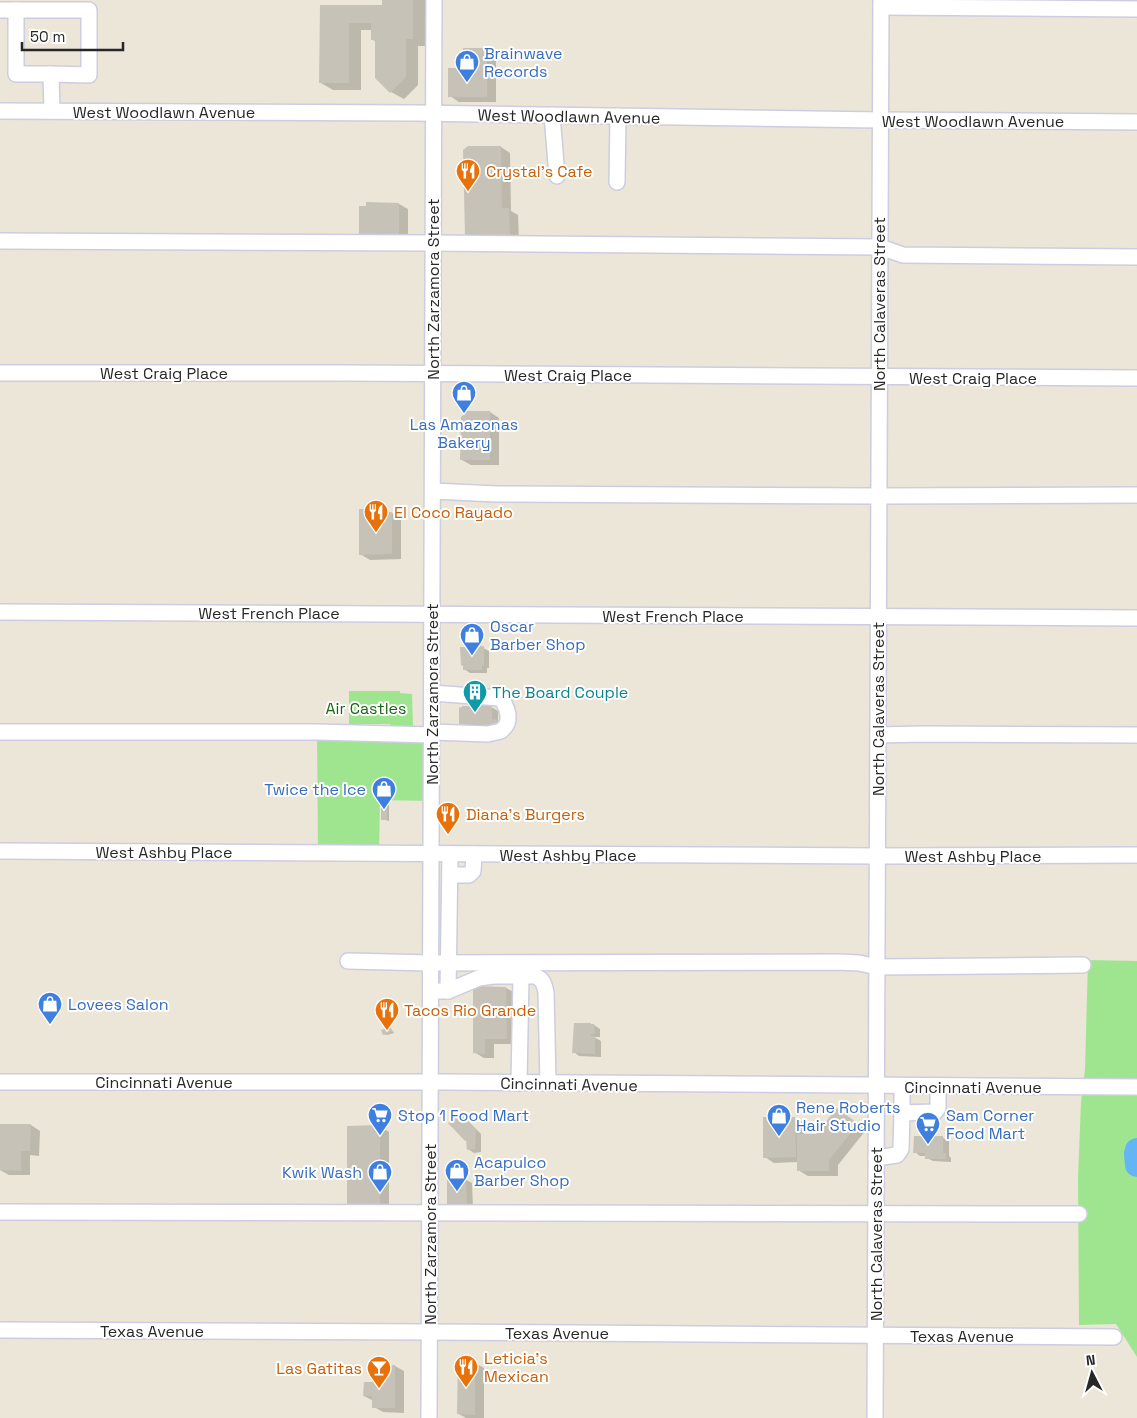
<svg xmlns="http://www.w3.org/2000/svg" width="1137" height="1418" font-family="'Space Grotesk',sans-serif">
  <rect width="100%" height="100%" fill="#ebe6d7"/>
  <g fill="#9fe590">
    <path d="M349,691h51v2l12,1 1,32h-22l-1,-2h-41z"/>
    <path d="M317,732l115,3v66l-52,-1 -1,53h-61z"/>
    <path d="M1088,960l49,1v396l-21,-33 -37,1 -1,-147 3,-76 4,-33z"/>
  </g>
  <g fill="#0003">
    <path d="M383,0h43v46h-8v39l-14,14 -13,-7 -15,-15v-35l-4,-3v-9h-11v60h-28l-12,-7v-77h62z"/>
    <path d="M486,49l10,6v47h-37l-9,-6z"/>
    <path d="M501,147l9,6 1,58 7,4 1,25 -53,-5z"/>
    <path d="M399,204l9,5v34l-39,-1z"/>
    <path d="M490,412l9,6v47h-28l-9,-5z"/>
    <path d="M367,510l6,3h19l9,5v41l-31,1 -10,-6z"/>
    <path d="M475,642l6,4v1l8,4v17h-2v5h-17l-6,-4 1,-21z"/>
    <path d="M481,705l3,2 4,-2 10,6v10l5,3v4l-37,-1 -6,-4z"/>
    <path d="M387,802l2,2v17l-7,-2z"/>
    <path d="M474,987l32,1 9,5 1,51h-22v14h-10l-10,-6z"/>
    <path d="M594,1025l6,4v8h-6l7,4v16l-22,-1 -5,-4z"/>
    <path d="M391,1029l3,4 -7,2 -3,-1z"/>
    <path d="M837,1109l9,6 20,15 -28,35v11h-30l-10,-6v-8l-24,1 -9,-6 29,-39 10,5v12h13z"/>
    <path d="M459,1114l6,4 16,16v18l-7,1 -6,-4 -1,-9z"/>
    <path d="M31,1125l9,6 -1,25 -9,-1v20h-21l-9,-5v-15z"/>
    <path d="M380,1126l9,6v79h-32l-9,-84z"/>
    <path d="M943,1138l6,3v15l2,2v4l-18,-1 -6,-3v-2h-7l-5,-4z"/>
    <path d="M466,1180l6,3 1,25h-18z"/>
    <path d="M475,1363l9,5v50h-18l-7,-4z"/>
    <path d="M395,1366l9,5v42l-21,-1 -9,-5v-6l-10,-5 10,-13z"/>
  </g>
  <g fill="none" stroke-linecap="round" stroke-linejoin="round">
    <path stroke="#63b5f4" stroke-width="24" d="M1137,1150l-1,4 1,11"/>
  </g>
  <g fill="#c6c2b7">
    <path d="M382,0h31v39h-7v38l-16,16 -15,-15v-38h-4v-17h-22v60h-30l1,-78h62z"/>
    <path d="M463,48h24v49h-39v-29h15z"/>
    <path d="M468,146h33l1,62h7l1,27 -45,1 -2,-86z"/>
    <path d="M366,202l33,1v36l-40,-1v-32h7z"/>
    <path d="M467,411h23v49h-30l1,-43z"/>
    <path d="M359,509h8l1,3h24v42l-33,1z"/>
    <path d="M464,641h12v5h8v20l-2,-1v5h-19v-4l-2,-1 -1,-18h4z"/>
    <path d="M477,704h4v2l7,-2v2h4v13l5,1v6l-8,-1v2l-7,-1v-2h-23v-17l2,1 1,-2h14z"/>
    <rect x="381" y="801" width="6" height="19"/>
    <path d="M473,986l33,1 1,52h-22v15l-12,-1z"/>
    <path d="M574,1023h17v1h3l1,10h-4v2h4v18l-23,-1z"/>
    <path d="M391,1027l1,5 -9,3 -2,-5z"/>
    <path d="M837,1108l21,16 -29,36v11h-32v-37h19z"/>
    <path d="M459,1113l17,17 -1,19 -8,1 -1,-10 -1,1 -17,-18z"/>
    <path d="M763,1117h32l1,40 -33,1z"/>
    <path d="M0,1124h31l-1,27h-9v20l-21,-1z"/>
    <path d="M380,1125v82l-33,-1v-80z"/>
    <path d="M914,1136h29v17h3v6h-21v-6h-12z"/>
    <path d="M447,1179h19l1,26 -20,1z"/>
    <path d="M458,1362h17v53l-18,-1z"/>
    <path d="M373,1364l22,1v43h-23v-12h-9l1,-14h8z"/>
  </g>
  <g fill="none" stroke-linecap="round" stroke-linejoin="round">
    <defs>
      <g id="minor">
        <path d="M881,7l256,2"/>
        <path d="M0,10h16v64h35l1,37"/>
        <path d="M16,10h73v65l-38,-1"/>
        <path d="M0,111l417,2 463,7 257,2"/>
        <path d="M552,115l5,61"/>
        <path d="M617,182l1,-66"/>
        <path d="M0,241l433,2 447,4 23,8 234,2"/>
        <path d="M0,373h344l793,5"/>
        <path d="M433,491l63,3 383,2 258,-1"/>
        <path d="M0,612l1137,6"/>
        <path d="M0,732h317l115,3"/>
        <path d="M432,732l56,2 13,-3c1,-1 6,-6 6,-7 3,-9 -1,-20 -7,-26l-68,-5"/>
        <path d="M878,735l44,-1 215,1"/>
        <path d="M0,851l877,5 260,-1"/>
        <path d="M450,875h19l4,-4 1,-17"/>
        <path d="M348,961l83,2 408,-1 20,1 18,4 206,-2"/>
        <path d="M431,991h17l31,-13 14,-2h42c8,3 9,8 11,16l2,91"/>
        <path d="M448,991l2,-137"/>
        <path d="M0,1082h445l692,5"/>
        <path d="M519,1083l2,-107"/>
        <path d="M902,1086v27l33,-1 3,-4v-22"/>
        <path d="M876,1158l21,-3 4,-6 1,-36"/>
        <path d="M0,1212l1079,2"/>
        <path d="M0,1330l430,2 684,5"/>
        <path d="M429,1418l5,-1418"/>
        <path d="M875,1418l6,-1418"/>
      </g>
    </defs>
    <use href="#minor" stroke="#cdcde1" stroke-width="18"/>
    <use href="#minor" stroke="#fff" stroke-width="15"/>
  </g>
  <defs>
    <symbol id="shop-pin" viewBox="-11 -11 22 30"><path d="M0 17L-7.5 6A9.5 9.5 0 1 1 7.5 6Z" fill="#3f7fe0" stroke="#fff"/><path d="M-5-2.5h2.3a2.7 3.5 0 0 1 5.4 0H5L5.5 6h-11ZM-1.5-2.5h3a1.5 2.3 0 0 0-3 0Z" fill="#fff"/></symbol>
    <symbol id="restaurant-pin" viewBox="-11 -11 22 30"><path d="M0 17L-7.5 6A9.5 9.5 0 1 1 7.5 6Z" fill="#e8710a" stroke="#fff"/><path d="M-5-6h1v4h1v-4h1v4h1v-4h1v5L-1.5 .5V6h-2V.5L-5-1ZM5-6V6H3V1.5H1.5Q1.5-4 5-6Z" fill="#fff"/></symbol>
    <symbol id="building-pin" viewBox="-11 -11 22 30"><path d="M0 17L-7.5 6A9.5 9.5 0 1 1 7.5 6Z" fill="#0f9aa8" stroke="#fff"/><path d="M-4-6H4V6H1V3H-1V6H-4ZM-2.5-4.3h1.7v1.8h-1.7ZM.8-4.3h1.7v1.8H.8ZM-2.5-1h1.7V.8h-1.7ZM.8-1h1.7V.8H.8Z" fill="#fff"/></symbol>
    <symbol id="supermarket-pin" viewBox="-11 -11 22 30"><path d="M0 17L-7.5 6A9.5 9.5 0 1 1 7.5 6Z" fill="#3f7fe0" stroke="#fff"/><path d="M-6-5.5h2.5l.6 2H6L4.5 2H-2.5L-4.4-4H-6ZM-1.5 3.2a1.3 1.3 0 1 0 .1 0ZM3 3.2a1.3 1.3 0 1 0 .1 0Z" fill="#fff"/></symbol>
    <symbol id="bar-pin" viewBox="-11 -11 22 30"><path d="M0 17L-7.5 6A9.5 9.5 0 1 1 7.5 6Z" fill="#e8710a" stroke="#fff"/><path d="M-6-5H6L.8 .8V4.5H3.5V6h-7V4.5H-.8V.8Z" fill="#fff"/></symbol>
  </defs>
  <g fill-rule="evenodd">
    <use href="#shop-pin" x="453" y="48" width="28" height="38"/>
    <use href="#restaurant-pin" x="454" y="157" width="28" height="38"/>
    <use href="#shop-pin" x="450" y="379" width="28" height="38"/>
    <use href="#restaurant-pin" x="362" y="498" width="28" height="38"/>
    <use href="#shop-pin" x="458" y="621" width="28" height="38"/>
    <use href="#building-pin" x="461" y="678" width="28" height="38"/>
    <use href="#shop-pin" x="370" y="775" width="28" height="38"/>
    <use href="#restaurant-pin" x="434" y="800" width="28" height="38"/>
    <use href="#shop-pin" x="36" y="990" width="28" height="38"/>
    <use href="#restaurant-pin" x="373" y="996" width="28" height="38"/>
    <use href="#supermarket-pin" x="366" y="1101" width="28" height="38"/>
    <use href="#shop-pin" x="765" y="1102" width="28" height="38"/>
    <use href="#supermarket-pin" x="914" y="1110" width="28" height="38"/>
    <use href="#shop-pin" x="443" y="1157" width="28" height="38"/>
    <use href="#shop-pin" x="366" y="1158" width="28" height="38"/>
    <use href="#restaurant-pin" x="452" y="1353" width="28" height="38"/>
    <use href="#bar-pin" x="365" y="1354" width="28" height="38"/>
  </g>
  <g text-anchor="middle" stroke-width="4" stroke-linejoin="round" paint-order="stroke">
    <g font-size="16" fill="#366cbe" stroke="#fff" text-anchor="start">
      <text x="484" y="59">Brainwave<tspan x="484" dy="18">Records</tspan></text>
      <text x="464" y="430" text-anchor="middle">Las Amazonas<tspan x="464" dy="18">Bakery</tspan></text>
      <text x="490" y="632">Oscar<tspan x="490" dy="18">Barber Shop</tspan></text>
      <text x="366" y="795" text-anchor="end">Twice the Ice</text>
      <text x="68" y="1010">Lovees Salon</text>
      <text x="796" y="1113">Rene Roberts<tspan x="796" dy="18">Hair Studio</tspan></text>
      <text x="398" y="1121">Stop 1 Food Mart</text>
      <text x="946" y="1121">Sam Corner<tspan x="946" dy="18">Food Mart</tspan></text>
      <text x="474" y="1168">Acapulco<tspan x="474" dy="18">Barber Shop</tspan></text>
      <text x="362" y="1178" text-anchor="end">Kwik Wash</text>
    </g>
    <g font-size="16" fill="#272727" stroke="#fff">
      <text x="164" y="118">West Woodlawn Avenue</text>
      <text transform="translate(569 116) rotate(1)" y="6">West Woodlawn Avenue</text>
      <text x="973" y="127">West Woodlawn Avenue</text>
      <text transform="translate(433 289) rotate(-90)" y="6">North Zarzamora Street</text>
      <text transform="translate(879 304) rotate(-90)" y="6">North Calaveras Street</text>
      <text x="164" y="379">West Craig Place</text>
      <text x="568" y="381">West Craig Place</text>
      <text x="973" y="384">West Craig Place</text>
      <text x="269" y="619">West French Place</text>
      <text x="673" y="622">West French Place</text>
      <text transform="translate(432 694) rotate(-90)" y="6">North Zarzamora Street</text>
      <text transform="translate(878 709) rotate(-90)" y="6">North Calaveras Street</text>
      <text x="164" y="858">West Ashby Place</text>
      <text x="568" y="861">West Ashby Place</text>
      <text x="973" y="862">West Ashby Place</text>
      <text x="164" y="1088">Cincinnati Avenue</text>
      <text transform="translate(569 1084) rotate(1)" y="6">Cincinnati Avenue</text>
      <text x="973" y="1093">Cincinnati Avenue</text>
      <text transform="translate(430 1234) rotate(-90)" y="6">North Zarzamora Street</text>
      <text transform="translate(876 1234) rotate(-90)" y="6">North Calaveras Street</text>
      <text x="152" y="1337">Texas Avenue</text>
      <text x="557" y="1339">Texas Avenue</text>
      <text x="962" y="1342">Texas Avenue</text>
    </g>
    <g font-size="16" fill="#c56008" stroke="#fff" text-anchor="start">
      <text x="486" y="177">Crystal's Cafe</text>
      <text x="394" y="518">El Coco Rayado</text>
      <text x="466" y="820">Diana's Burgers</text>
      <text x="404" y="1016">Tacos Rio Grande</text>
      <text x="484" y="1364">Leticia's<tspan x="484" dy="18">Mexican</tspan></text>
      <text x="362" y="1374" text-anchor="end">Las Gatitas</text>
    </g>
    <g font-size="16" fill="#0d838f" stroke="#fff" text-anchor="start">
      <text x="492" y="698">The Board Couple</text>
    </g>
    <g font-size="16" fill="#196615" stroke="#fff">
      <text x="366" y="714">Air Castles</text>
    </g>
  </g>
  <g transform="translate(1092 1373) rotate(354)" stroke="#ffffff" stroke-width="4" paint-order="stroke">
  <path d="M0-4L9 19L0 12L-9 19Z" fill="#272727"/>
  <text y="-8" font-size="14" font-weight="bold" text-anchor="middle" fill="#272727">N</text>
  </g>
  <path d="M22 42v8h101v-8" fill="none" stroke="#272727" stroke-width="2.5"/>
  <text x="30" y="42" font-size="15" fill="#272727" stroke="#ffffff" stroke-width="4" paint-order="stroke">50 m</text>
</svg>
